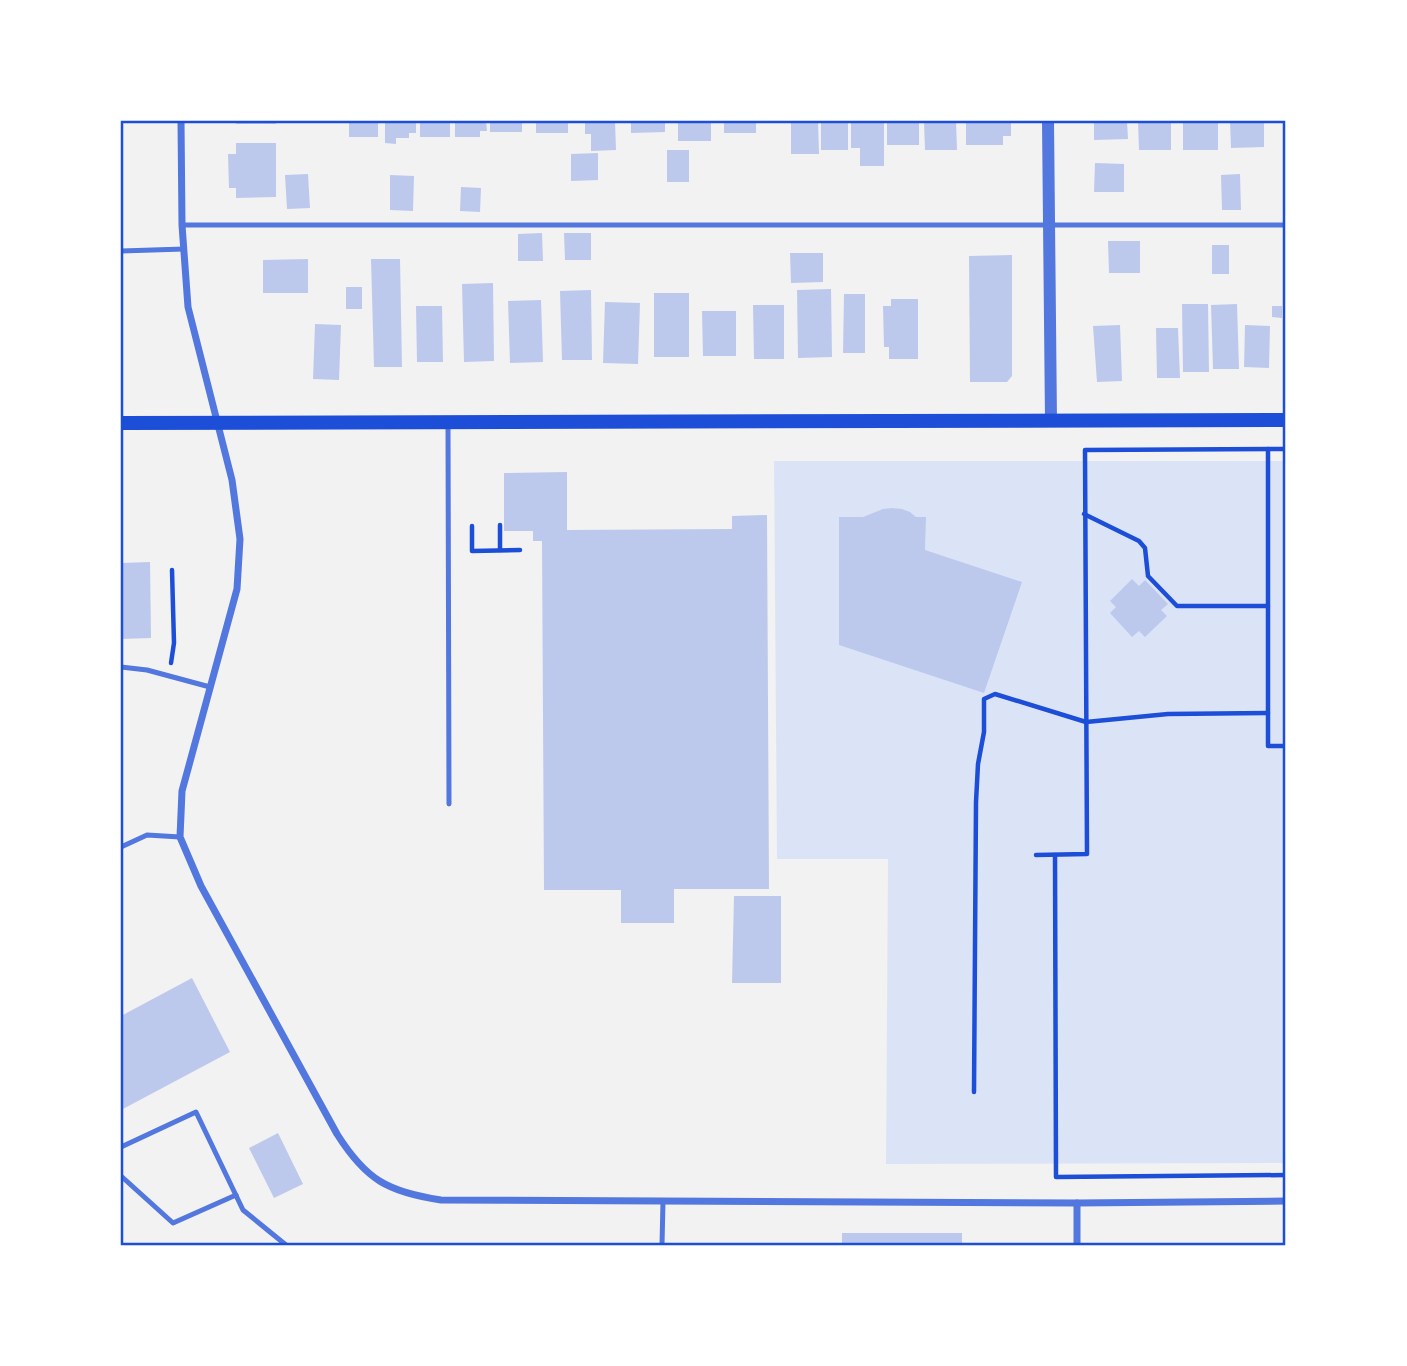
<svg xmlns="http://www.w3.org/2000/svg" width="1407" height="1366" font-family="'Public Sans',sans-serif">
  <rect width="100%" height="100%" fill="#f2f2f2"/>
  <path fill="#dbe4f7" d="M774,461h512v702l-400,1 2,-305h-111z"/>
  <g fill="#bdc9ec">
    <rect x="236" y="121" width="40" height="3"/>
    <rect x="349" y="121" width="29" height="16"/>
    <path d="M385,121h31v12h-7v5h-13v6l-11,-1z"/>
    <rect x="420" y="121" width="30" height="16"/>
    <path d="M455,121h31l1,10h-7v6h-25z"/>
    <rect x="490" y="121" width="32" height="11"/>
    <rect x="536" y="121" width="32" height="12"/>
    <path d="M585,121h30l1,29 -25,1v-17h-6z"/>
    <path d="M631,121h34v11l-34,1z"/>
    <rect x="678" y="121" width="33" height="20"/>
    <rect x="724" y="121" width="32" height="12"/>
    <path d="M791,121h27l1,33h-28z"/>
    <rect x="821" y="121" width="27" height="29"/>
    <path d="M851,121h33v45h-24v-18h-9z"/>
    <rect x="887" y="121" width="32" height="24"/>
    <path d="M924,121h32l1,29h-32z"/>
    <path d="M966,121h45v15h-8v9h-37z"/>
    <path d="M1094,121h33l1,18 -34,1z"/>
    <path d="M1138,121h33v29h-32z"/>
    <rect x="1183" y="121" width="35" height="29"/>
    <path d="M1230,121h34v26l-33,1z"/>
    <path d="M236,143h40v54l-40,1v-10h-7l-1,-34h8z"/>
    <rect x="667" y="150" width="22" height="32"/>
    <path d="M598,153v27l-27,1v-27z"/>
    <path d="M1095,163l29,1v28h-30z"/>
    <path d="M308,174l2,34 -23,1 -2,-34z"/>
    <path d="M1240,174l1,36h-19l-1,-35z"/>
    <path d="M390,175l24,1 -1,35 -23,-1z"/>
    <path d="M461,187l20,1 -1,24 -20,-1z"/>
    <path d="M542,233l1,28h-25v-27z"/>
    <path d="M564,233h27v27h-26z"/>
    <path d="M1108,241h32v32h-31z"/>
    <rect x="1212" y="245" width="17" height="29"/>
    <path d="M790,253h33v29l-32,1z"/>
    <path d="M1012,255v121l-5,6h-37l-1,-126z"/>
    <path d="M308,259v34h-45v-33z"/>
    <path d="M371,259h29l2,108h-28z"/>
    <path d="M493,283l1,78 -30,1 -2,-78z"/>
    <rect x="346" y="287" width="16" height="22"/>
    <path d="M831,289l1,68 -34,1 -1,-68z"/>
    <path d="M591,290l1,70h-30l-2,-69z"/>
    <rect x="654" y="293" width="35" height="64"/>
    <path d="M844,294h21v59h-22z"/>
    <path d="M891,299h27v60h-29v-12h-5l-1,-41h8z"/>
    <path d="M541,300l2,62 -33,1 -2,-62z"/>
    <path d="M605,302l35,1 -2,61 -35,-1z"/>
    <path d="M1182,304h26l1,68h-26z"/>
    <path d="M1237,304l2,65h-26l-2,-64z"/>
    <path d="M753,305h31v54h-30z"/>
    <path d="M416,306h26l1,56h-26z"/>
    <path d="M1272,306h10v12l-10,-1z"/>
    <path d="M702,311h34v45h-33z"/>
    <path d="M315,324l26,1 -2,55 -26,-1z"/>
    <path d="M1120,325l2,56 -25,1 -4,-56z"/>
    <path d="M1245,325l25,1 -1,42 -25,-1z"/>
    <path d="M1156,328h22l2,50h-23z"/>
    <path d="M567,472v58l165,-1v-13l35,-1 2,374h-95v34h-53v-33h-77l-2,-349h-9v-10h-29v-58z"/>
    <path d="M892,508l10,1 8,3 6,5h10l-1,33 97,32 -38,111 -145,-48v-128h24l20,-8z"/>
    <path d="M150,562l1,76 -30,1v-76z"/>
    <path d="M1132,579l7,7 6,-6 23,24 -7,6 6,6 -22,21 -6,-6 -7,6 -22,-24 6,-6 -6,-6z"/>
    <path d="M734,896h47v87h-49z"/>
    <path d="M192,978l38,74 -109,58v-94z"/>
    <path d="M278,1133l25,51 -29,14 -25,-50z"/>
    <rect x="842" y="1233" width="120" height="12"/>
  </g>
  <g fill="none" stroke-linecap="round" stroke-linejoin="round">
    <g stroke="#1d4ed8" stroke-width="4.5">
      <path d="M1268,449v297h18"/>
      <path d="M1084,514l55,27 6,7 3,28 29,30h91"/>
      <path d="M500,525v25"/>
      <path d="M472,526v25l48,-1"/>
      <path d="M171,663l3,-20 -2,-73"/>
      <path d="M1036,855l51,-1 -2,-404 201,-1"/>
      <path d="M1055,855l1,322 230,-2"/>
      <path d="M974,1092l2,-290 2,-38 6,-32v-33l11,-5 91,28 82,-8 100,-1"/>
    </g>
    <g stroke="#5277de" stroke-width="5">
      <path d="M182,225h1104"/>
      <path d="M121,251l63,-2"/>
      <path d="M448,423l1,381"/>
      <path d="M121,667l26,3 63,17"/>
      <path d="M121,847l26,-12 33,2"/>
      <path d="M121,1147l75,-35 47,98 43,35"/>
      <path d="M121,1176l52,47 63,-28"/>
      <path d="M662,1245l1,-44"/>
    </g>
    <g stroke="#5277de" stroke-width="7">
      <path d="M181,121l1,104 6,82 44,173 8,59 -3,50 -55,202 -2,46 21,49 136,248c29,46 51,58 104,66l636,3 209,-2"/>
      <path d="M1077,1245v-42"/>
    </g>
    <path stroke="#5277de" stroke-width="12" d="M1048,121l3,300"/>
    <path stroke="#1d4ed8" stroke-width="14" d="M121,423l1165,-3"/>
  </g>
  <rect width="1407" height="1366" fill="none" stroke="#ffffff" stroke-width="245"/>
  <rect x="122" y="122" width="1162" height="1122" fill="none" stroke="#1d4ed8" stroke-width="2.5"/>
</svg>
